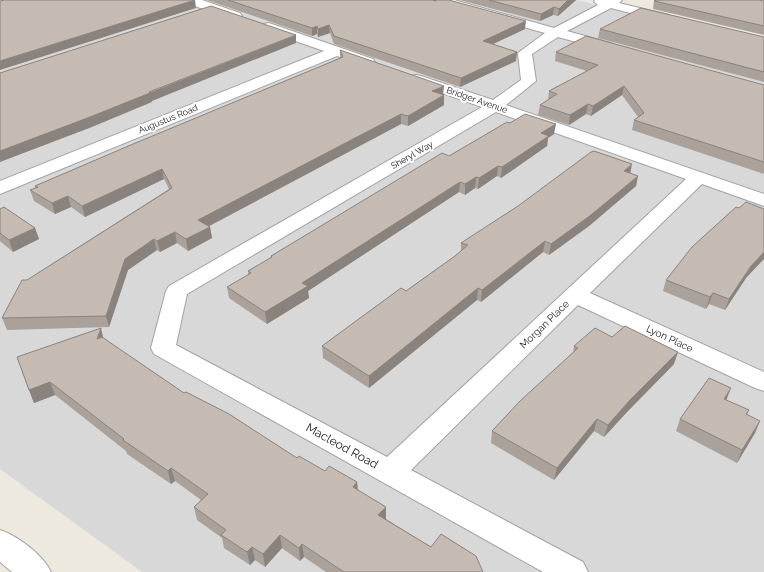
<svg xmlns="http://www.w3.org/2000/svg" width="764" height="572" font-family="Raleway,sans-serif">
  <rect width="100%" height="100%" fill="#eee9df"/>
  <path fill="#d9d8d8" d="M0,0h577l187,47v525h-622l-142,-103z"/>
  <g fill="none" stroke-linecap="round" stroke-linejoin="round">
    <defs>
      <g id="minor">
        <path d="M184,0h18l38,13 2,3 -2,3h-8l-46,-16z"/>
        <path d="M435,0h19l100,28 44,-23 -4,-3 1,-2h27l-3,3 50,12 2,3 -2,3 -4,1 -54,-14 -44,23 47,13 2,3 -2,3 -5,1 -51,-14 -26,17 4,27 -30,24 258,89v12l-62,-22 -112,109 174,79v19l-9,-3 -177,-83 -167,165 172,92 5,10h-45l-389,-218 -3,-6 15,-57 3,-5 313,-179 -71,-25 -2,-3 2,-3 5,-1 5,1 72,24 28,-20 -3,-27 27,-20 -108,-30zM496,112l190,67 -299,278 -211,-112 11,-51z"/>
        <path d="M269,23l104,36 2,3 -2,3 -5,1 -31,-10 -337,138v-13l324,-130 -60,-21 -1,-3 1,-3z"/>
        <path d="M0,530c18,6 43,25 51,42h-39l-12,-10z"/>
      </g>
    </defs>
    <use href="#minor" stroke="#a2a2a2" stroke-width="2"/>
    <use href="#minor" fill="#fff" fill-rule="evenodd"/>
  </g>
  <g fill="#a9a19a">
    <path d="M207,0h242l76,29 -32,15 24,8 -1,9 -56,26 -126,-43 -4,-11 -12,4 -1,-3 -5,2z"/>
    <path d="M460,0h116l-18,16 -5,-1 -13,6z"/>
    <path d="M654,1h110v34l-111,-26z"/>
    <path d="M600,29l164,8v45l-166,-44z"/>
    <path d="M340,50l103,45 1,10 -36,21 -7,-2 -193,102 2,1 2,11 -24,13 -11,-8 -17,9 -3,-2 -29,20 -19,57 -102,3 -5,-12 25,-38 142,-91 -5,-10 -79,38 -14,-10 -16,7 -21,-13 -4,-11 6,-2 -1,-2 305,-128z"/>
    <path d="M556,52l208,33v89l-132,-44 2,-10 4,-3 -16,-22 -31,21 -5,-2 -17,11 -31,-10 2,-10 8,-5 1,-9 38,-20 -32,-10z"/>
    <path d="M510,123l44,11 -6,4 -1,8 -46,32 -4,-2 -19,13 -3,-1 -10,7 -6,-3 -151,99 1,7 -42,26 -38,-26 -2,-11 21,-12v-4l23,-13v-2l178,-100z"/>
    <path d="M638,176l-2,10 -47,40 -40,29 -6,-3 -62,50 -4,-2 -108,88 -46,-30 -1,-12 84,-55 49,-35 6,-5v-8z"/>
    <path d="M0,209l35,19 4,11 -26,13 -13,-11z"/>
    <path d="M746,278l-21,32 -16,-6 -3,5 -43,-18 3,-11z"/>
    <path d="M612,337l62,27 -47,48 -23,25 -10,-6 -40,49 -63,-37 1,-12 81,-78 1,-7z"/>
    <path d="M104,339l80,54 113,65 28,13 32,11 1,8 28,29 45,28 52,25h-157l-22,-15 -4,4 -18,-13 -17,19 -10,-7 -5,5 -26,-17 -2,-10 -25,-18 -3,-13 7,-7 -26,-19 -4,3 -44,-30 -1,-3 -71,-56 -21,8 -17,-46z"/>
    <path d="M726,400l23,10 -2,5 8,18 -18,30 -61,-32 4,-12z"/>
  </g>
  <g fill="#8a837d">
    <path d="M195,0l1,8 -196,62v-9z"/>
    <path d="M568,0h8l-18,16 1,-7z"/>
    <path d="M554,7l-1,8 -13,6 1,-7z"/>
    <path d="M526,21l-1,8 -43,20 1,-8z"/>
    <path d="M329,25l1,8 -12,4v-8z"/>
    <path d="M317,26v8l-5,2v-8z"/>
    <path d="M296,35v8l-144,58v1l-60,25 -92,35v-11z"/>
    <path d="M517,52l-1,9 -56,26 1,-9z"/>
    <path d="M444,86l-1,9 -11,-4z"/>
    <path d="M624,86l-2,9 -31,21 2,-10z"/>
    <path d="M444,95v10l-36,21v-10z"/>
    <path d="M588,104l-2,10 -17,11 1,-10z"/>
    <path d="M401,114v10l-201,107 -2,-11z"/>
    <path d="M556,124l-2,10 -6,4 -1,8 -46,32 1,-11 39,-34z"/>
    <path d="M632,164l-2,11 -6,-4z"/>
    <path d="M498,166l-1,10 -19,13 1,-11z"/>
    <path d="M162,169l2,10 -79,38 -3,-11z"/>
    <path d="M638,176l-2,10 -47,40 -40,29 2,-11z"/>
    <path d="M476,177l-1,11 -10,7v-11z"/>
    <path d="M460,182l-1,10 -151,99 1,7 -42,26 -2,-12 37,-29z"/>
    <path d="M68,196l3,11 -16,7 -3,-11z"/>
    <path d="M210,227l2,11 -24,13 -2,-12z"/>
    <path d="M35,228l4,11 -26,13 -4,-12z"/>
    <path d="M175,232l2,11 -17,9 -3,-11z"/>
    <path d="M154,239l3,11 -29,20 -19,57 -3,-11 19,-57z"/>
    <path d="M545,241l-2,11 -62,50 1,-12z"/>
    <path d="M764,252v7l-18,19 -21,32 4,-11 22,-33z"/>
    <path d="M478,288l-1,12 -108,88v-12z"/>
    <path d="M713,293l-4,11 -3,5 4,-12z"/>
    <path d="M101,328l3,13 -7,-2z"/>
    <path d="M678,352l-4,12 -47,48 -23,25 4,-12 22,-25z"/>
    <path d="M50,382l5,13 -21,8 -5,-13z"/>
    <path d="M731,388l-5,13 -2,-2z"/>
    <path d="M597,419l-3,12 -40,49 3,-12z"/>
    <path d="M760,421l-5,12 -18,30 5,-13z"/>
    <path d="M171,468l4,13 -4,3 -3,-13z"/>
    <path d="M357,482l1,13 -5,-8z"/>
    <path d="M386,507v13l-8,-5z"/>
    <path d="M280,535l2,13 -17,19 -2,-13z"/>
    <path d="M302,544l2,13 -4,4 -1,-13z"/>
    <path d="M252,547l3,13 -5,5 -3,-13z"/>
  </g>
  <g fill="#c5bbb3" stroke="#8a837d">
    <path d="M5,0h190l-195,61v-60z"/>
    <path d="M228,0h204l4,1 -1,-1h14l77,21 -43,20 34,11 -56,26 -127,-42 -5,-11 -11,4 -1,-3 -5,2z"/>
    <path d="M489,0h79l-9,9 -5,-2 -13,7z"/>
    <path d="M657,0h102l5,1v25l-110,-25z"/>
    <path d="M211,6l85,29 -147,57 1,1 -60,24 -90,34v-78z"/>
    <path d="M641,8l123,29v35l-164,-43z"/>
    <path d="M586,36l178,49v77l-130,-42 10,-7 -20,-27 -31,20 -5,-2 -18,11 -30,-10 17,-11 -8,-3 49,-26 -42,-13z"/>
    <path d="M340,50l104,36 -12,5 12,4 -36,21 -7,-2 -203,106 12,7 -24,12 -11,-7 -18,9 -3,-2 -29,20 -19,57 -104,2 20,-38h5l145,-92 -10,-19 -80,37 -14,-10 -16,7 -22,-13 8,-3 -3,-1 98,-42 210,-87z"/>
    <path d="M525,114l31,10 -15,9 8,3 -47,31 -4,-1 -19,12 -3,-1 -11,7 -5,-2 -158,101 6,3 -43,26 -38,-25 24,-14 -3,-2 24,-14 -1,-1 171,-103 7,3 58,-34 3,1z"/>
    <path d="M594,151l38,13 -8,7 14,5 -47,39 -40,29 -6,-3 -63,49 -4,-2 -109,88 -47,-30 79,-58 5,3 49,-35 13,-11 -7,-2 57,-37 73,-54z"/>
    <path d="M746,202l18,7v43l-13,14 -22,33 -16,-6 -3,4 -44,-17 26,-33 44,-40 3,1z"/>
    <path d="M4,207l31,21 -26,12 -9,-7v-24z"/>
    <path d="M625,326l53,26 -48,48 -22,25 -11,-6 -40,49 -65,-37 28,-30 58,-53 -4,-2 21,-18 17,9z"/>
    <path d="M101,328l-4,11 5,-2 82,56 2,-1 43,22 68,44 2,-2 26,15 4,-5 28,16 -4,5 33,20 -8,8 53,32 10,-13 35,22 7,16h-139l-42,-28 -3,4 -19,-13 -17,19 -11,-7 -5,5 -26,-17 5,-5 -32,-23 14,-13 -37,-26 -3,3 -45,-31 1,-1 -74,-57 -21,8 -12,-33z"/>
    <path d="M709,378l22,10 -7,11 25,11 -3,4 14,7 -18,29 -62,-31z"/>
  </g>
  <g text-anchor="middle" stroke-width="4" stroke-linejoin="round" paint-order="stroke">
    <g font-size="9" fill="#1b1b1b" stroke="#fff">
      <text transform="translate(477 100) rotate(19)" y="3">Bridger Avenue</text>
      <text transform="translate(168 119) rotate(-22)" y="3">Augustus Road</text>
      <text transform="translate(412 155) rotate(-30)" y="3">Sheryl Way</text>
    </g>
    <g font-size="10" fill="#1b1b1b" stroke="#fff">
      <text transform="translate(544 324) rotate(-44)" y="4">Morgan Place</text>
      <text transform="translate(670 338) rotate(25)" y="4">Lyon Place</text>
    </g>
    <g font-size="12" fill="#1b1b1b" stroke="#fff">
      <text transform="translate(342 446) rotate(29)" y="4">Macleod Road</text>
    </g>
  </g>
</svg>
